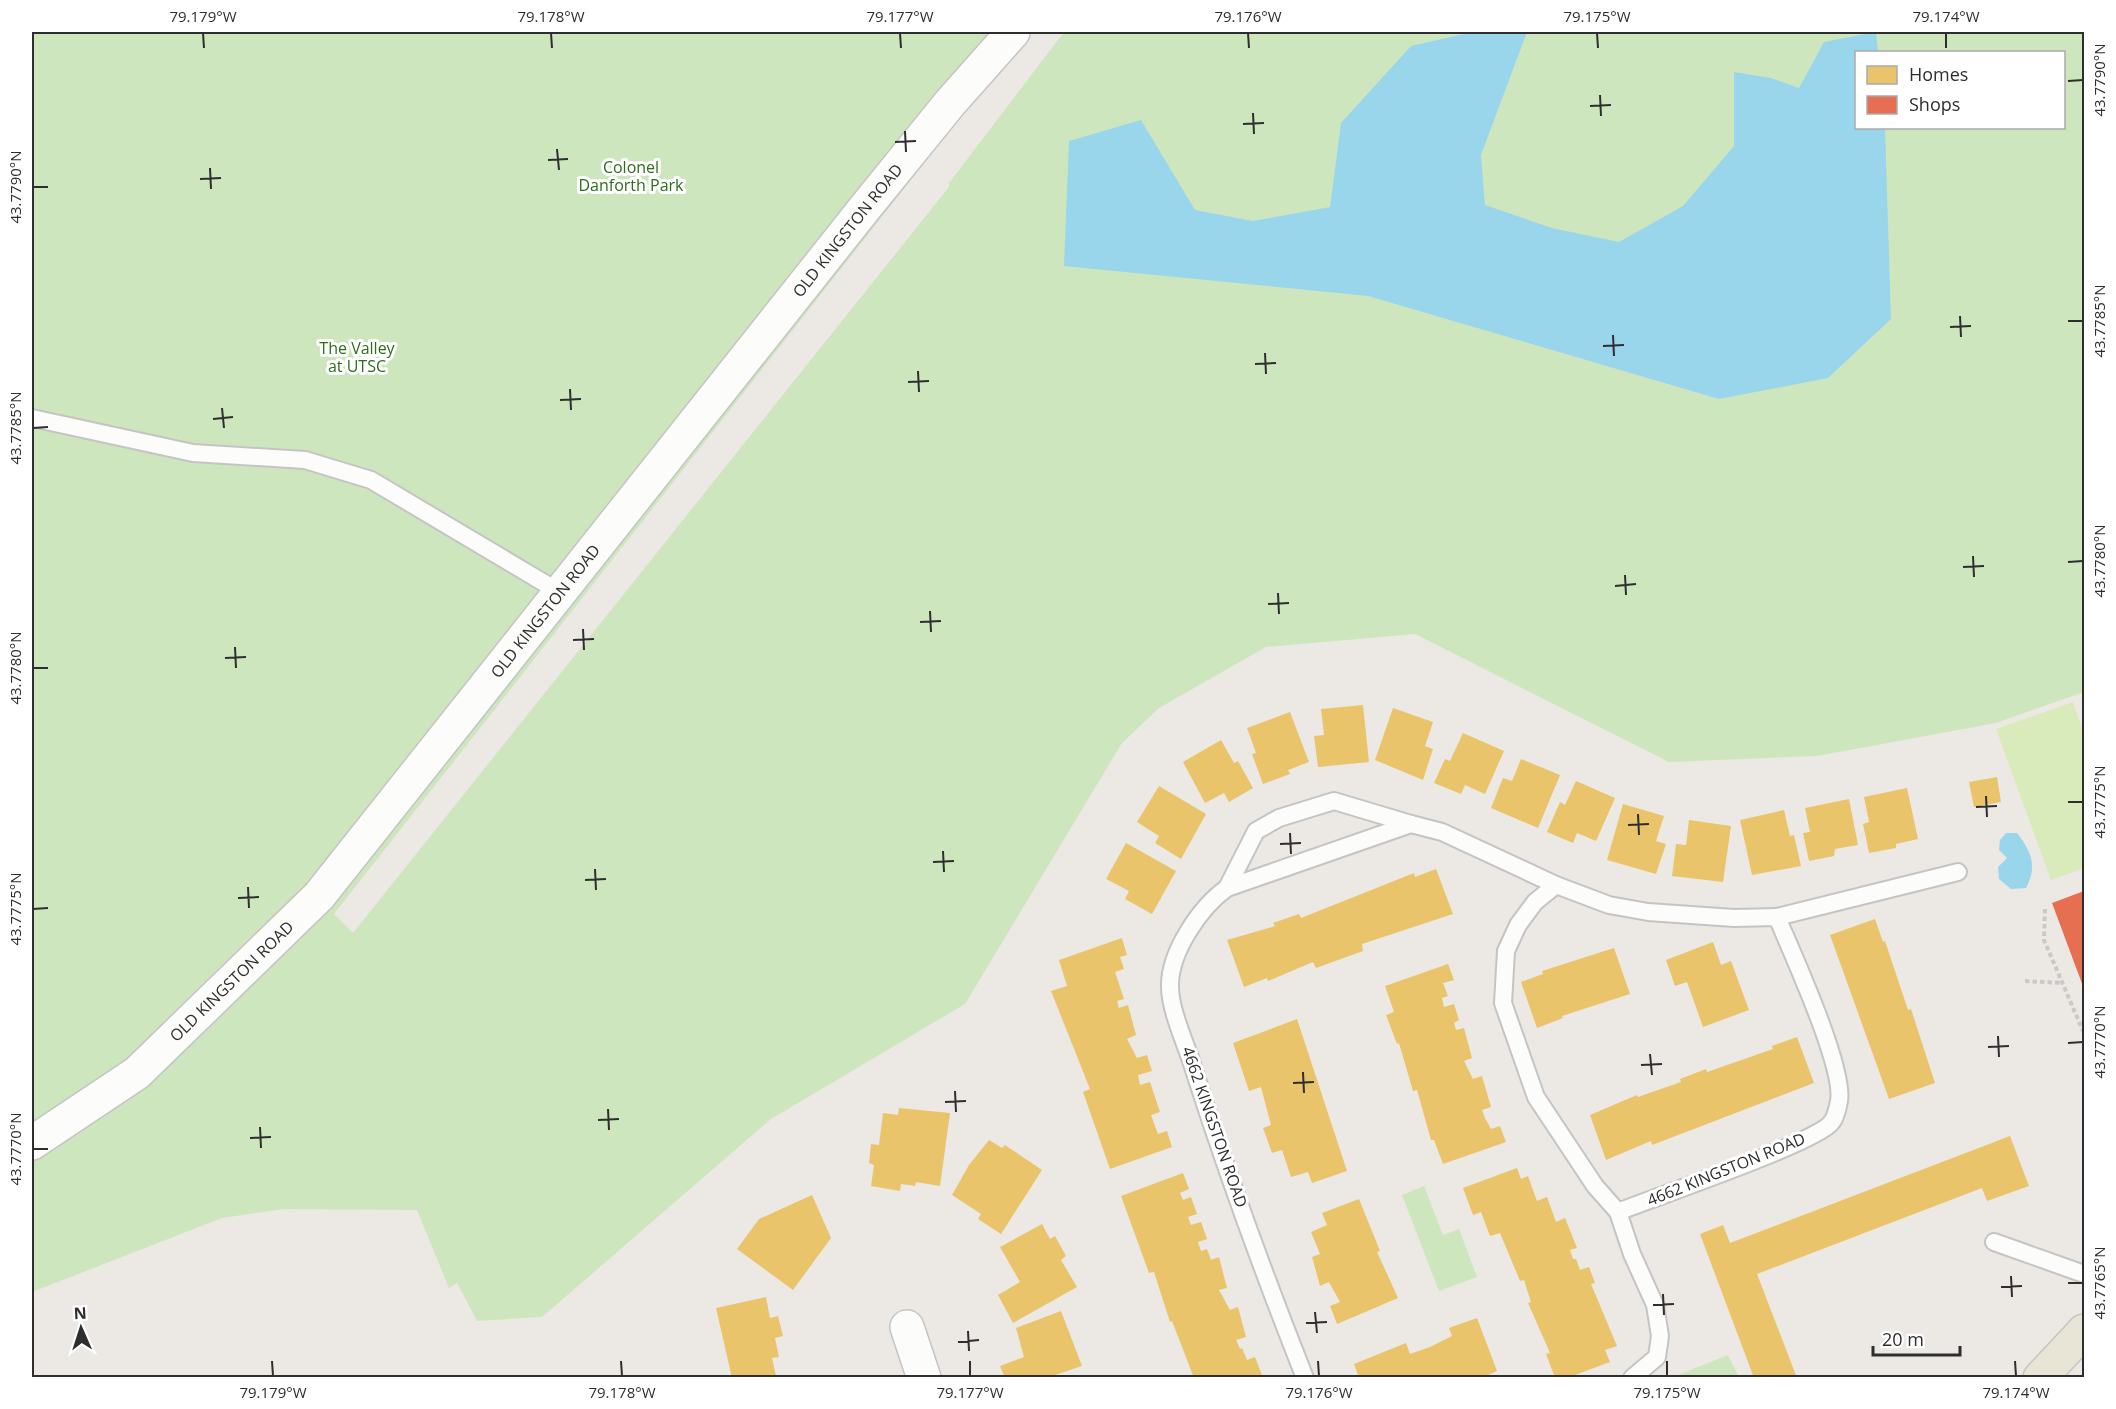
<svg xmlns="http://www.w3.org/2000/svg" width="2116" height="1409" font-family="'Open Sans',sans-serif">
  <rect width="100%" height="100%" fill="#ece8e4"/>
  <g fill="#cee6be" fill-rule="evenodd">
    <path d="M32,32h995l-693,882 19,19 596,-746v-4l115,-151h1020v660l-88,31 -179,33 -148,6 -254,-128 -149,13 -107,61 -37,35 -157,261 -194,115 -229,198 -65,4 -20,-38 -8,5 -32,-78 -133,-1 -62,9 -190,74zM1856,52h208v76h-208z"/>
    <path d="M1424,1186l19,49 16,-6 18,48 -38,14 -37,-96z"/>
    <path d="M1728,1355l11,22h-66z"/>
  </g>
  <path fill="#d9eabb" d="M2073,702l11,32v134l-33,12 -55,-151z"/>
  <g fill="#99d6ec">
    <path d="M1473,32h54l-46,123 4,50 67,23 67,14 64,-36 51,-60v-74l37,6 28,10 25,-46 52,-10 2,20h-22v76h29l6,191 -63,59 -109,21 -351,-103 -304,-30 5,-125 72,-21 54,90 58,11 77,-14 11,-84 70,-77z"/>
    <path d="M2006,833h11c14,18 21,33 9,55l-15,1 -12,-10 -1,-12 9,-9 -8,-8 1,-10z"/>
  </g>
  <g fill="#e9c46a">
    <path d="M1363,705l6,57 -51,5 -4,-31 10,-1 -3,-26z"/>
    <path d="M1393,708l40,14 -8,24 8,3 -10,31 -48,-20z"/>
    <path d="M1290,712l19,50 -21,8 2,4 -27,10 -11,-30 4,-1 -9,-25z"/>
    <path d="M1463,733l41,18 -19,43 -20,-9 -4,9 -27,-11 11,-24 5,2z"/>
    <path d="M1221,740l13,23 4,-2 15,27 -24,14 -5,-9 -19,10 -22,-41z"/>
    <path d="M1521,759l39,16 -22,53 -47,-20 12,-30 9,3z"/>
    <path d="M1997,777l4,25 -27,5 -5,-25z"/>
    <path d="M1576,781l39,17 -19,43 -19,-8 -4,10 -26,-11 13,-30 5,3z"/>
    <path d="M1159,786l47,28 -25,45 -26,-16 4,-7 -22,-14z"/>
    <path d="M1907,788l11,51 -22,5v4l-27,5 -6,-29 6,-2 -5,-25z"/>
    <path d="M1849,799l9,46 -23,4 -1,7 -25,5 -6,-28 7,-1 -5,-24z"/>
    <path d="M1623,804l41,12 -8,25 10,3 -10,30 -49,-14z"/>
    <path d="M1784,810l6,26 4,-1 7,31 -49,9 -12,-55z"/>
    <path d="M1689,820l42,6 -8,56 -51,-6 4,-32 10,1z"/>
    <path d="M1126,843l50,28 -24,43 -27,-15 4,-8 -23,-12z"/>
    <path d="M1436,869l17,45 -91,30 1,7 -47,17 -3,-6 -45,19 -1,-3 -23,9 -17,-47 48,-14 -2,-3 26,-9 2,4 113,-45 1,4z"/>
    <path d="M1875,919l8,23 2,-1 23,69 3,-1 24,74 -46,16 -59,-164z"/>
    <path d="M1122,938l5,17 -7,2 4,12 -9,3 9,27 -7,2 2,7 9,-3 8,30 -9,4 10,19 10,-3 5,16 -14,4 2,10 10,-3 10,30 -9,3 7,19 9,-3 5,16 -62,22 -27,-77 7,-3 -39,-98 16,-5 -8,-26z"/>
    <path d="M1713,942l8,23 10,-4 18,49 -46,17 -16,-45 -12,4 -9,-26z"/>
    <path d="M1614,948l16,46 -68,22 1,2 -26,10 -16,-46 22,-8 -1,-3z"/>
    <path d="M1448,964l6,16 -11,3 5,13 -6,2 2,9 10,-3 5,16 -5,3 2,7 8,-2 8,30 -8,3 9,18 9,-3 9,31 -9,3 3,8 6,11 9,-3 6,16 -63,22 -9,-24h-3l-14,-50 -4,1 -14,-48 -2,1 -11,-29 8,-3 -9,-26z"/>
    <path d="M1297,1019l50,152 -35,12 -4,-11 -17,5 -9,-27 -10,3 -9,-25 8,-3 -10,-38 -12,4 -16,-48z"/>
    <path d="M1797,1037l17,46 -162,62 -1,-4 -45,19 -16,-45 47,-20 1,2 43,-15 -1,-3 26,-10 1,3 66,-23 -1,-3z"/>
    <path d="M899,1108l51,5 -10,73 -24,-4 -1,4 -14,-2 -1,7 -29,-5 3,-21 -5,-2 2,-19 8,1 4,-32 15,2z"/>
    <path d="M2010,1136l19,50 -42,15 -5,-13 -225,86 40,104h-43l-54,-144 23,-9 7,18z"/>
    <path d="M989,1140l13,8 3,-3 37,25 -41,64 -23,-15 3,-5 -29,-19 17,-30z"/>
    <path d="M1517,1168l4,11 7,-3 9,25 10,-4 9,25 9,-4 12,30 -7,2 3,9h3l4,11 9,-3 6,16 -4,1 26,62 -12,4 5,12 -43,16h-12l-9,-24 4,-1 -22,-50 3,-1 -7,-22 -4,1 -20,-48 -10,3 -9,-24 -8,3 -10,-27z"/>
    <path d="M1183,1173l6,16 -9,4 3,7 8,-3 6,17 -9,3 3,8 10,-3 6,17 -9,3 3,9 6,-2 4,11 8,-3 8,31 -8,2 11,20 8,-3 8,30 -10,3 4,9 2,-1 5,12 8,-3 8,21h-69l-22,-57 -2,1 -16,-50 -5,1 -28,-77z"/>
    <path d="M812,1195l19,43 -38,52 -56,-41 22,-30z"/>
    <path d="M1359,1199l21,52 -3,1 21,46 -61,26 -7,-18 10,-4 -11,-20 -9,4 -8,-29 8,-3 -9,-22 16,-7 -5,-12z"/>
    <path d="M1042,1224l8,15 5,-3 11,20 -5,4 16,27 -64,36 -15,-28 22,-13 -20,-35z"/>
    <path d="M766,1297l4,21 8,-2 5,20 -8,2 4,19 -7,1 4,18 -44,2 -16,-70z"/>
    <path d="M1061,1311l21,55 -27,9 1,3h-51l-5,-12 24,-9 -8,-29z"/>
    <path d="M1477,1318l20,53 -16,7h-122l-5,-14 52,-21 4,11 20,-7 22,-11 -3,-8z"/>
  </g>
  <path fill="#e76f51" d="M2084,891v98l-32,-86z"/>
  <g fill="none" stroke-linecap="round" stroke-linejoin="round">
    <defs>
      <g id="lane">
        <path d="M32,418l161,35 112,7 66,20 190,113"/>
        <path d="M1556,885l-21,17 -17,23 -12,26 -3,52 33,94 59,89 23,26 14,42 23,51 5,31 -3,21 -25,21"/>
        <path d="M1227,888l29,-57 23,-13 55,-17 77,23"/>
        <path d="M1777,917l181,-45"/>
        <path d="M1994,1242l90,32"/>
        <path d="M1305,1378c-40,-101 -78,-205 -111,-308 -7,-24 -24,-59 -24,-83 -1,-34 30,-80 57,-99l184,-64 31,8 114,53 53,20 39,7 86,6 43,-1c15,36 68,151 62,184 -1,6 -4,18 -8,22 -16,20 -179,75 -213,89"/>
      </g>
      <path id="street" d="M907,1327l17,51"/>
      <g id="secondary">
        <path id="s1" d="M32,1143l105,-70 182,-177 545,-687 86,-106 63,-71"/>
      </g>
      <path id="primary" d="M2040,1378l44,-47"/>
    </defs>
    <use href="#lane" stroke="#c5c4c5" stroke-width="20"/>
    <use href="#street" stroke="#c5c4c5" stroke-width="36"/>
    <use href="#secondary" stroke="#c5c4c5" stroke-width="36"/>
    <use href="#primary" stroke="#c6c5c4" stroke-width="36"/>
    <g stroke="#c9c9c8" stroke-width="4" stroke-dasharray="4.5 3" stroke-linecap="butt">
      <path d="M2045,909l-1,31 39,91"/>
      <path d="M2025,981l37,2"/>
    </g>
    <use href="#lane" stroke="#fcfcfb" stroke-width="16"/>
    <use href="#street" stroke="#fcfcfb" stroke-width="33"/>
    <use href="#secondary" stroke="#fcfcfb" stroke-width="33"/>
    <use href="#primary" stroke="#e8e4d6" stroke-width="33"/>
  </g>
  <path fill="none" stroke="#2e2e2e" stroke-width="2" d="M203,33l1,15M551,33l1,15M900,33l1,15M1248,33l1,15M1597,33l1,15M1946,33v15M2068,81l15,-1M1600,95l1,21M1590,106l21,-1M1253,113l1,21M1243,124l21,-1M905,131l1,21M895,142l21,-1M557,149l2,21M548,160l20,-1M210,168l1,21M200,179l21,-1M33,187h15M1960,316l1,21M2068,321h15M1950,327l21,-1M1613,335l1,21M1603,346l21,-1M1265,353l1,21M1255,364l21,-1M918,371l1,21M908,382l21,-1M570,389l1,21M560,400l21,-1M222,408l2,20M213,419l20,-2M33,428l15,-1M1973,556l1,21M2068,562l15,-1M1963,567l21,-1M1625,575l1,20M1615,586l21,-2M1278,593l1,21M1268,604l21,-1M930,611l1,21M920,622l21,-1M583,629l1,21M573,640l21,-1M235,647l1,21M225,658l21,-1M33,668h15M1986,796l1,21M2068,802h15M1976,807l21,-1M1638,814l1,21M1628,825l21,-1M1290,833l1,21M1280,844l21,-1M943,851l1,21M933,862l21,-1M595,869l1,21M585,880l21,-1M248,887l1,21M238,898l21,-1M33,909l15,-1M1998,1036l1,21M2068,1043l15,-1M1988,1047l21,-1M1650,1054l2,21M1641,1065l21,-1M1303,1072l1,21M1293,1083l21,-1M955,1091l1,21M945,1102l21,-1M608,1109l1,21M598,1120l21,-1M260,1127l1,21M250,1138l21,-1M33,1149h15M2011,1276l1,21M2068,1283h15M2001,1287l21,-1M1663,1294l1,21M1653,1305l21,-1M1315,1312l2,21M1306,1323l21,-1M968,1331l1,20M958,1342l21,-2M272,1361l1,15M621,1361l1,15M970,1361v15M1318,1361l1,15M1667,1361v15M2015,1361l1,15"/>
  <g text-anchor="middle" stroke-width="6" stroke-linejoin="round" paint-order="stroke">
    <g font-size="16" fill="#2c6e1b" stroke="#fff">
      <text x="631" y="173">Colonel<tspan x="631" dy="18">Danforth Park</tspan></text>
      <text x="357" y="354">The Valley<tspan x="357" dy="18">at UTSC</tspan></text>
    </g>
    <g font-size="16" fill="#2e2e2e" stroke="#fff">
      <text dy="6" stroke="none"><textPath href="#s1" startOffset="1230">OLD KINGSTON ROAD</textPath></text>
      <text dy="6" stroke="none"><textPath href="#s1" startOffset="744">OLD KINGSTON ROAD</textPath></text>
      <text dy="6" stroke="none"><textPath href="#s1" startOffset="258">OLD KINGSTON ROAD</textPath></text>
      <text transform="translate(1215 1127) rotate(71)" y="6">4662 KINGSTON ROAD</text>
      <text transform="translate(1726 1169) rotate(-22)" y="6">4662 KINGSTON ROAD</text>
    </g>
  </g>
  <rect width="2116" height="1409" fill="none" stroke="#ffffff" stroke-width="66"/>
  <rect x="1855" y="51" width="210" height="78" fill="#ffffff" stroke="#ababab" stroke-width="1.5"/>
  <rect x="1867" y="66" width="30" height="18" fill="#e9c46a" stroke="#ababab" stroke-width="1.5"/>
  <text x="1909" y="81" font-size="18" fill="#2e2e2e">Homes</text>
  <rect x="1867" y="96" width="30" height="18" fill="#e76f51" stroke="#ababab" stroke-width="1.5"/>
  <text x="1909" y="111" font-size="18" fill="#2e2e2e">Shops</text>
  <g transform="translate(81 1328) rotate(357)" stroke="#ffffff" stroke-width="4.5" paint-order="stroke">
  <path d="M0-4.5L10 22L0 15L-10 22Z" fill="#2e2e2e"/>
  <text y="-9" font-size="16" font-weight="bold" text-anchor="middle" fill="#2e2e2e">N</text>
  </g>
  <path d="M1873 1346v9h87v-9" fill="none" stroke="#2e2e2e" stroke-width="3"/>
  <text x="1882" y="1346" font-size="18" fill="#2e2e2e" stroke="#ffffff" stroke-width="4.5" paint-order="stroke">20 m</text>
  <rect x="33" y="33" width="2050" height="1343" fill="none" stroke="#2e2e2e" stroke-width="2"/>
  <g font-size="15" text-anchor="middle" fill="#2e2e2e">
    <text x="203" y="22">79.179°W</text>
    <text x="551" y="22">79.178°W</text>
    <text x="900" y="22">79.177°W</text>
    <text x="1248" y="22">79.176°W</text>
    <text x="1597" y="22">79.175°W</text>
    <text x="1946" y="22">79.174°W</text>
    <text transform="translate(2100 80) rotate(-90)" y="5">43.7790°N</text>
    <text transform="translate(16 187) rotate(-90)" y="5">43.7790°N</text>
    <text transform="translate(2100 321) rotate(-90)" y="5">43.7785°N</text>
    <text transform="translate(16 428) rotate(-90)" y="5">43.7785°N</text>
    <text transform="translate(2100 561) rotate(-90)" y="5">43.7780°N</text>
    <text transform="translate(16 668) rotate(-90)" y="5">43.7780°N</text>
    <text transform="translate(2100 802) rotate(-90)" y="5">43.7775°N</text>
    <text transform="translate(16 909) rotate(-90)" y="5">43.7775°N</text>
    <text transform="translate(2100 1042) rotate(-90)" y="5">43.7770°N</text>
    <text transform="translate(16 1149) rotate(-90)" y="5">43.7770°N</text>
    <text transform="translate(2100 1283) rotate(-90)" y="5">43.7765°N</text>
    <text x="273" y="1398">79.179°W</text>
    <text x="622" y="1398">79.178°W</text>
    <text x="970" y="1398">79.177°W</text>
    <text x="1319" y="1398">79.176°W</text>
    <text x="1667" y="1398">79.175°W</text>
    <text x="2016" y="1398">79.174°W</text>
  </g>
</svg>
